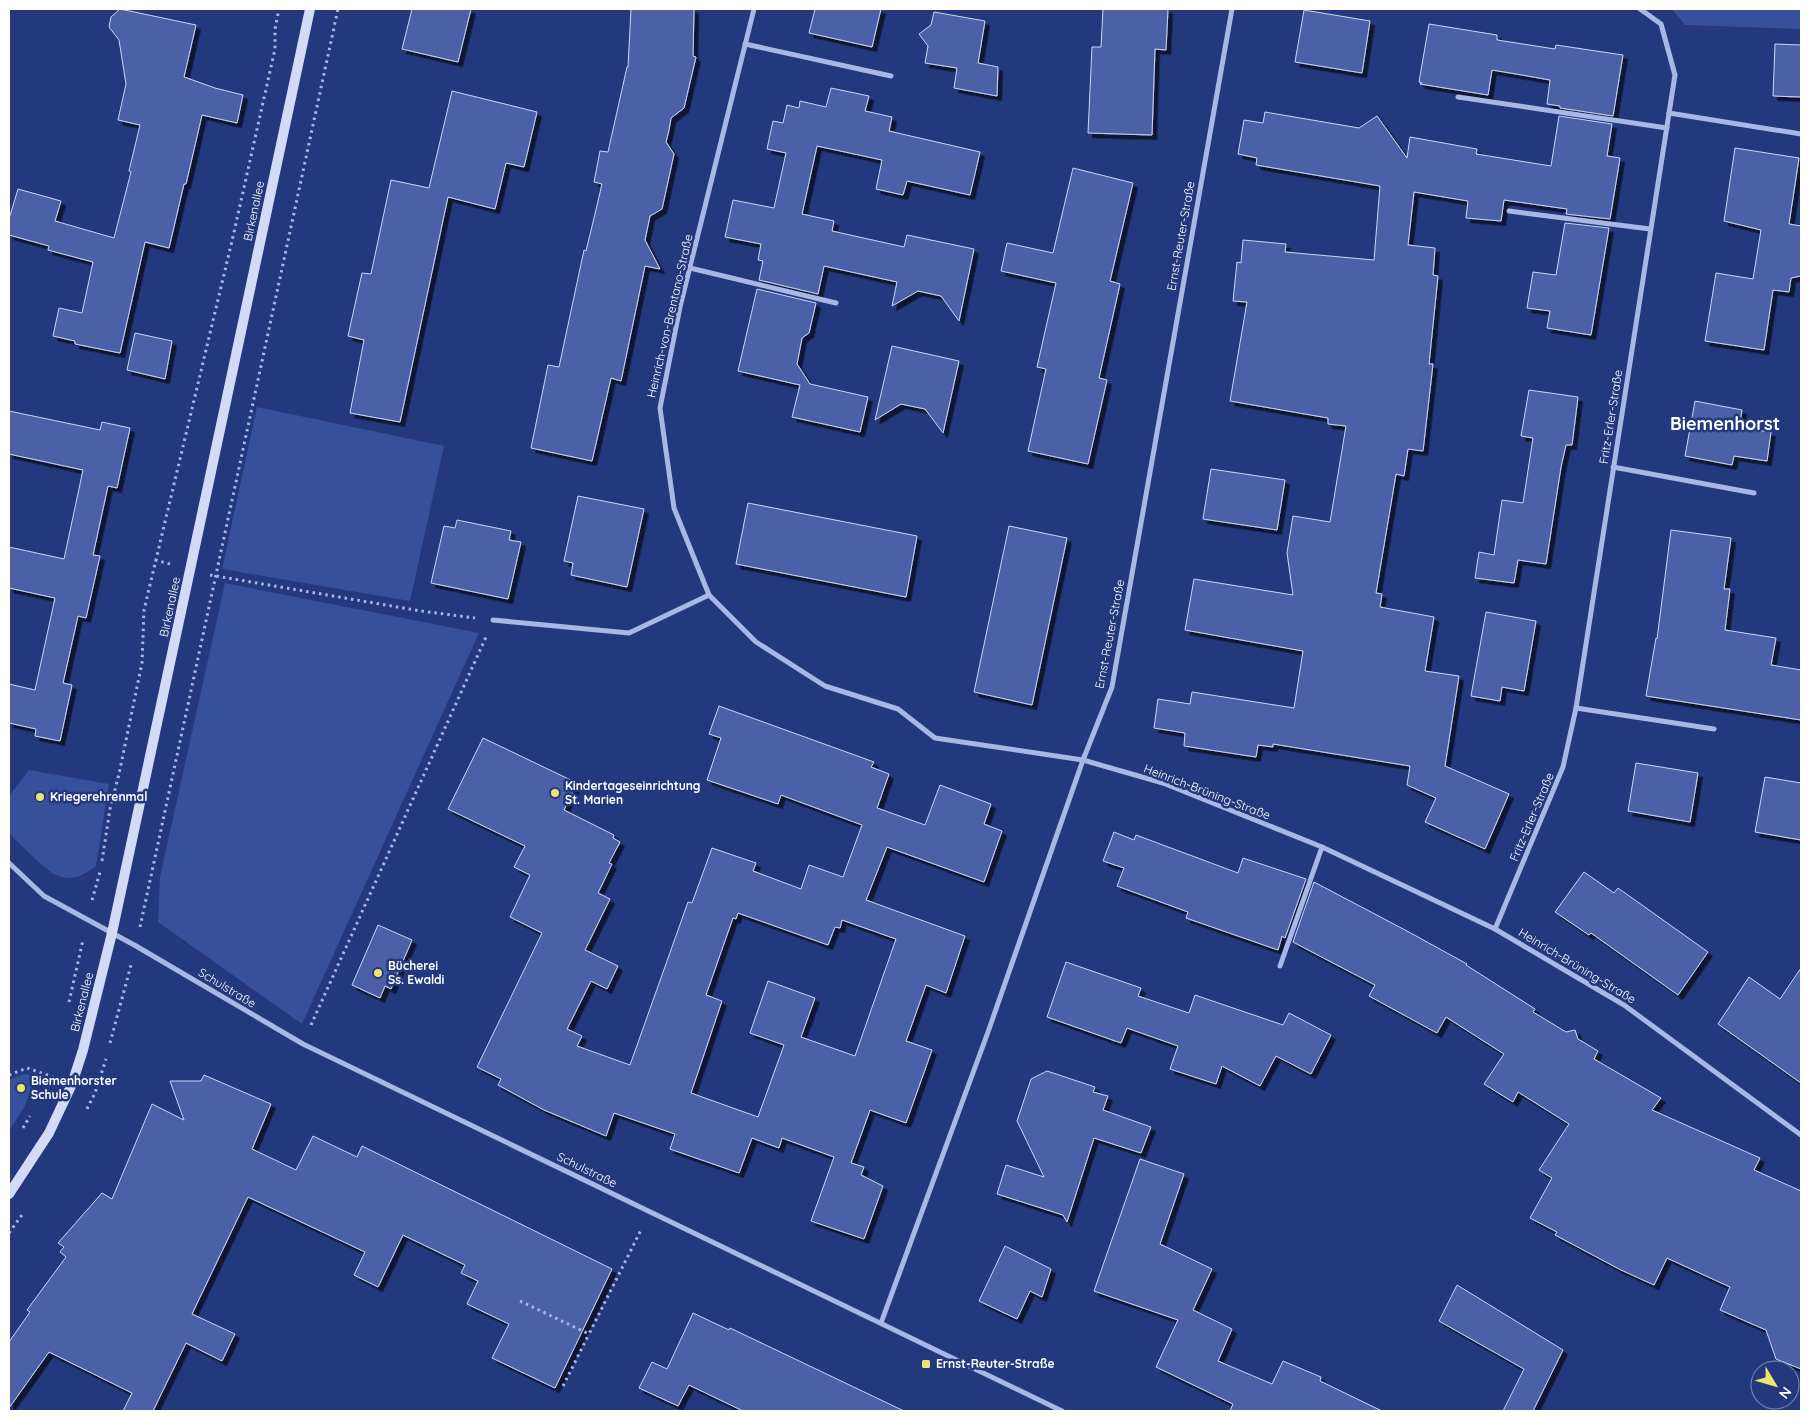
<svg xmlns="http://www.w3.org/2000/svg" width="1810" height="1420" font-family="Quicksand,sans-serif">
  <defs>
    <filter id="shadow"><feDropShadow dx="4.5" dy="4.5" stdDeviation="0" flood-color="#0009"/></filter>
  </defs>
  <rect width="100%" height="100%" fill="#24387d"/>
  <g fill="#37509b">
    <path d="M1672,9h129v20l-116,-4z"/>
    <path d="M257,407l187,39 -34,155 -188,-32z"/>
    <path d="M225,583l254,50 -177,391 -144,-102 2,-45z"/>
    <path d="M29,770l80,14 -13,82c-11,9 -25,16 -40,9 -11,-5 -37,-32 -47,-42v-37z"/>
    <path d="M23,1074l12,2 -11,32 -15,23v-51z"/>
  </g>
  <g fill="#4c61a6" stroke="#cbd6f4" fill-rule="evenodd" filter="url(#shadow)">
    <path d="M120,9l76,16 -12,52 31,11 28,7 -6,28 -35,-8 -16,69h-2l-15,64 -24,-6 -25,111 -45,-9v-3l-22,-5 6,-28 23,5 11,-51 -45,-12 1,-4 -40,-11v-16l9,-30 43,12 -6,20 59,17 17,-66 -2,-1 11,-46 -22,-5 8,-36 -7,-44 -10,-13 2,-10z"/>
    <path d="M412,9h59l-13,53 -56,-13z"/>
    <path d="M631,9h63l-1,47 3,1 -12,51 -13,10 -2,12 -3,12 8,12 -12,55 -12,7 -5,24 15,29 -15,-3 -24,115 -10,-3 -19,83 -61,-13 17,-83 11,2 25,-117 2,1 8,-33 8,-34 -8,-2 6,-31 8,1 19,-85h1z"/>
    <path d="M815,9h66l-9,38 -63,-14z"/>
    <path d="M1103,9h65l-2,41 -11,-1 -3,86 -64,-2 4,-86h9z"/>
    <path d="M1304,10l66,11 -8,52 -67,-11z"/>
    <path d="M934,12l51,9 -7,42 20,4 -1,29 -43,-8 3,-20 -32,-5 3,-17 -9,-12 12,-9z"/>
    <path d="M1429,24l68,11v5l58,9 1,-4 67,10 -10,61 -53,-8v-2l-13,-2 3,-24 -28,-5 -30,-5 -4,25 -68,-11 2,-1 -3,-1z"/>
    <path d="M1775,44l26,1v52l-28,-1z"/>
    <path d="M831,88l38,8 -4,15 27,6 -3,14 91,21 -10,43 -63,-14 -4,14 -27,-6 6,-29 -65,-14 -15,68 32,7 -2,10 72,16 3,-12 67,14 -15,72 -18,-25 -23,-5 -26,15 5,-24 -73,-16 -6,28 -59,-14 4,-19 -5,-1 3,-16 -36,-7 8,-37 41,8 12,-55 -19,-4 6,-28 10,2 4,-18 12,3 1,-7 26,6z"/>
    <path d="M452,91l85,21 -13,55 -18,-4 -11,46 -47,-12 -48,225 -50,-9 14,-73 -16,-4 14,-63 9,1 20,-94 38,8z"/>
    <path d="M1265,112l94,16 18,-12 30,42 3,-21 67,12 -1,5 75,12 8,-50 53,8 -5,32 13,2 -10,61 -44,-5 1,-5 -63,-9 -3,21 -35,-3 2,-17 -54,-9 -6,53 27,3 -2,27 5,1 -9,88h4l-10,87 -15,-2 -4,27 -8,-2 -20,119 6,1 -2,13 54,10 -9,54 34,5 -14,90 64,28 -24,55 -60,-27 11,-24 -29,-13 3,-19 -137,-22v3l-15,-2 -2,12 -72,-11 1,-13 -31,-5 4,-29 32,5 2,-12 102,16 9,-57 -118,-21 9,-51 99,16 -6,-42 6,-37 37,6 16,-96 -18,-2v-6l-98,-17 17,-99 -14,-1 4,-39 4,1 2,-23 43,4 -1,8 89,8 6,-74 -124,-21 1,-7 -19,-4 6,-34 19,3z"/>
    <path d="M1735,148l64,10 -10,66 12,2v50l-10,2 -2,14 -16,-2 -9,60 -59,-9 11,-68 37,6 8,-49 -37,-9z"/>
    <path d="M1073,168l60,15 -23,98 10,3 -21,94 8,2 -19,84 -60,-13 18,-82 -9,-2 19,-84 -55,-12 6,-28 46,10z"/>
    <path d="M1565,223l44,5 -18,107 -44,-7 3,-17 -23,-3 6,-36 23,3z"/>
    <path d="M757,289l59,14 -7,30 -7,5 -5,26 13,20 58,13 -8,35 -68,-15 8,-32 -62,-14z"/>
    <path d="M135,333l37,8 -7,38 -38,-9z"/>
    <path d="M892,346l67,15 -16,72 -18,-24 -24,-5 -26,16z"/>
    <path d="M1529,390l49,7 -6,48h-6l-5,22 -15,97 -28,-4 -4,23 -39,-5 4,-26 15,3 8,-55 21,3 10,-65 -12,-2z"/>
    <path d="M1695,401l47,9 -3,18 32,4 -4,29 -33,-5 -2,9 -47,-9z"/>
    <path d="M9,411l91,19 2,-8 28,6 -13,60 -9,-2 -15,69 7,1 -14,62 -8,-2 -15,67 9,2 -12,56 -25,-5 1,-7 -27,-6v-39l26,6 20,-92 -46,-10v-41l55,12 19,-89 -74,-16z"/>
    <path d="M1211,469l74,11 -8,50 -74,-11z"/>
    <path d="M578,496l66,13 -17,78 -56,-12 2,-12 -9,-2z"/>
    <path d="M748,503l169,33 -11,61 -170,-33z"/>
    <path d="M457,520l54,11 -2,9 12,2 -13,57 -77,-16 13,-57 11,2z"/>
    <path d="M1009,526l58,12 -35,167 -58,-13z"/>
    <path d="M1671,530l60,8 -7,51h6l-5,41 51,8 -5,27 30,5v50l-155,-24 10,-58 1,1z"/>
    <path d="M1486,612l50,9 -12,70 -22,-4 -2,14 -29,-5z"/>
    <path d="M719,706l155,56 -3,5 18,7 -12,34 48,17 15,-40 51,19 -7,20 18,7 -18,51 -97,-35 -21,53 99,36 -19,57 -20,-8 -20,56 26,9 -26,73 -36,-13 -19,53 13,4 -3,8 22,11 -19,53 -53,-18 23,-64 -52,-19 -3,10 -27,-10 -13,35 -69,-24 5,-15 -61,-21 -8,23 -62,-26 -46,-25 3,-6 -24,-12 65,-134 -32,-16 20,-42 -16,-8 11,-21 -77,-37 35,-71 94,45 -13,27 50,25 -1,3 7,4 -11,21 3,1 -14,29 12,6 -25,51 33,16 -11,23 -16,-8 -24,48 15,7 -5,10 53,19 58,-163 4,1 20,-55 44,15 -3,8 48,18 8,-24 34,12 19,-52 -81,-30 -3,9 -71,-24 14,-42 -12,-4zM738,913l90,32 7,-18 5,1 2,-8 54,19 -41,117 -54,-19 14,-39 -47,-17 -18,52 34,12 -26,72 -67,-24 31,-92 -16,-6 27,-77 3,1z"/>
    <path d="M1636,763l62,10 -8,49 -62,-11z"/>
    <path d="M1765,777l36,6v57l-46,-8z"/>
    <path d="M1114,832l20,8 2,-5 102,38 5,-15 63,21 -21,59 -3,-2 -4,14 -92,-32 2,-6 -71,-26 7,-18 -21,-7z"/>
    <path d="M1584,872l30,21 4,-5 90,64 -30,43 -87,-62 -2,2 -34,-23z"/>
    <path d="M1314,882l93,49 60,33 -1,1 69,44 -2,3 33,20 9,-2 3,9 20,12 -4,8 67,39 -9,12 108,48 -6,12 47,21v178l-25,-10 -10,-29 -46,-20 10,-23 -63,-29 -13,27 -33,-15 -66,-35 2,-3 -27,-14 22,-40 -13,-8 30,-46 -51,-32 -5,10 -29,-18 20,-30 -58,-37 -9,16 -68,-37 6,-11 -82,-43z"/>
    <path d="M378,925l34,15 -21,49 -6,-3 -5,12 -28,-13z"/>
    <path d="M1066,962l75,26 -3,8 51,17 6,-18 88,30 6,-12 42,22 -20,39 -35,-18 -16,30 -38,-20 -6,18 -46,-15 8,-23 -51,-18 -6,15 -74,-26z"/>
    <path d="M1801,968v115l-83,-59 31,-47 31,22z"/>
    <path d="M1047,1071l48,16 -2,5 15,4 -5,14 48,17 -10,26 -47,-15 -27,84 -4,-7 -66,-21 9,-29 38,12 -27,-56 14,-42z"/>
    <path d="M204,1075l67,29 -19,45 44,21 17,-34 44,21 5,-11 250,123 -57,119 -63,-30 17,-34 -42,-20 11,-23 -17,-8 4,-8 -62,-30 -25,52 -24,-12 11,-23 -117,-55 -56,117 43,20 -13,27 -36,-18 -33,68h-30l9,-18 -83,-41 -40,56v-66l21,-30 -3,-2 39,-53 -6,-5 4,-5 -6,-4 44,-50 10,6 40,-95 32,16 -14,-39h31z"/>
    <path d="M1140,1159l44,15 -24,70 52,25 -19,41 39,19 -14,32 54,23 11,-23 38,16 -1,4 62,30h-152l3,-7 -77,-37 22,-47 -84,-29z"/>
    <path d="M1005,1246l46,23 -9,28 -12,-6 -13,28 -38,-18z"/>
    <path d="M1457,1285l106,65 -30,61h-30l21,-42 -85,-48z"/>
    <path d="M693,1313l36,17 1,-2 174,83h-161l-54,-26 -11,21 -39,-18 13,-26 15,7z"/>
  </g>
  <g fill="none" stroke-linecap="round" stroke-linejoin="round">
    <g stroke="#a8b7e6" stroke-width="3" stroke-dasharray="2.5 4" stroke-linecap="butt">
      <path d="M155,560l15,4"/>
      <path d="M210,575l211,36 54,7"/>
      <path d="M102,861l8,-52 9,-35 23,-111 2,-53 88,-369 43,-192v-20l4,-20"/>
      <path d="M92,900l8,-28"/>
      <path d="M140,927l198,-918"/>
      <path d="M69,1002l14,-62"/>
      <path d="M311,1025l175,-388"/>
      <path d="M110,1043l21,-78"/>
      <path d="M9,1075l18,-7 26,9"/>
      <path d="M87,1109l8,-16 11,-34"/>
      <path d="M23,1128l7,-12"/>
      <path d="M9,1233l15,-21"/>
      <path d="M520,1301l69,33 53,-106"/>
      <path d="M563,1386l26,-52"/>
    </g>
    <g stroke="#a8b7e6" stroke-width="5">
      <path d="M754,9l-74,298 -20,101 14,100 35,87 47,47 69,44 73,23 37,29 148,22 80,23 159,64 173,82 129,76 177,130"/>
      <path d="M745,44l146,32"/>
      <path d="M1458,97l209,31"/>
      <path d="M1669,113l132,21"/>
      <path d="M1509,211l141,18"/>
      <path d="M690,268l146,35"/>
      <path d="M1613,467l141,26"/>
      <path d="M493,620l136,13 80,-38"/>
      <path d="M1576,708l138,21"/>
      <path d="M9,863l35,33 92,50 167,98 759,367"/>
      <path d="M1495,929l68,-162 13,-59 99,-633 -14,-51 -21,-15"/>
      <path d="M1280,966l42,-119"/>
      <path d="M881,1323l107,-291 95,-272 29,-73 120,-678"/>
    </g>
    <path stroke="#d2daf5" stroke-width="10" d="M9,1194l40,-61 23,-49 11,-34 29,-117 78,-363 120,-561"/>
  </g>
  <g fill="#f0e56c" stroke="#24387d" stroke-width="2">
    <circle cx="555" cy="793" r="5"/>
    <circle cx="40" cy="797" r="5"/>
    <circle cx="378" cy="973" r="5"/>
    <circle cx="21" cy="1088" r="5"/>
    <rect x="921" y="1359" width="10" height="10" rx="2.5"/>
  </g>
  <g text-anchor="middle" stroke-width="5" stroke-linejoin="round" paint-order="stroke">
    <g font-size="12" fill="#fff" stroke="#24387d">
      <text transform="translate(254 211) rotate(-78)" y="4">Birkenallee</text>
      <text transform="translate(1181 236) rotate(-80)" y="4">Ernst-Reuter-Straße</text>
      <text transform="translate(670 316) rotate(-77)" y="4">Heinrich-von-Brentano-Straße</text>
      <text transform="translate(1611 417) rotate(-81)" y="4">Fritz-Erler-Straße</text>
      <text transform="translate(170 607) rotate(-78)" y="4">Birkenallee</text>
      <text transform="translate(1110 634) rotate(-79)" y="4">Ernst-Reuter-Straße</text>
      <text transform="translate(1207 792) rotate(21)" y="4">Heinrich-Brüning-Straße</text>
      <text transform="translate(1532 817) rotate(-67)" y="4">Fritz-Erler-Straße</text>
      <text transform="translate(1577 966) rotate(31)" y="4">Heinrich-Brüning-Straße</text>
      <text transform="translate(227 988) rotate(31)" y="4">Schulstraße</text>
      <text transform="translate(82 1002) rotate(-76)" y="4">Birkenallee</text>
      <text transform="translate(587 1170) rotate(26)" y="4">Schulstraße</text>
    </g>
    <g font-size="12" font-weight="bold" fill="#fff" stroke="#24387d" text-anchor="start">
      <text x="565" y="790">Kindertageseinrichtung<tspan x="565" dy="14">St. Marien</tspan></text>
      <text x="50" y="801">Kriegerehrenmal</text>
      <text x="388" y="970">Bücherei<tspan x="388" dy="14">Ss. Ewaldi</tspan></text>
      <text x="31" y="1085">Biemenhorster<tspan x="31" dy="14">Schule</tspan></text>
      <text x="936" y="1368">Ernst-Reuter-Straße</text>
    </g>
    <g font-size="18" font-weight="bold" fill="#fff" stroke="#24387d">
      <text x="1725" y="430">Biemenhorst</text>
    </g>
  </g>
  <rect width="1810" height="1420" fill="none" stroke="#ffffff" stroke-width="20"/>
  <g transform="translate(1775 1385) rotate(128)"><circle r="24" fill="#24387d" stroke="#7c88b1"/>
  <path d="M0-4L9 19L0 12L-9 19Z" fill="#f0e56c"/>
  <text y="-8" font-size="14" font-weight="bold" text-anchor="middle" fill="#ffffff">N</text>
  </g>
</svg>
